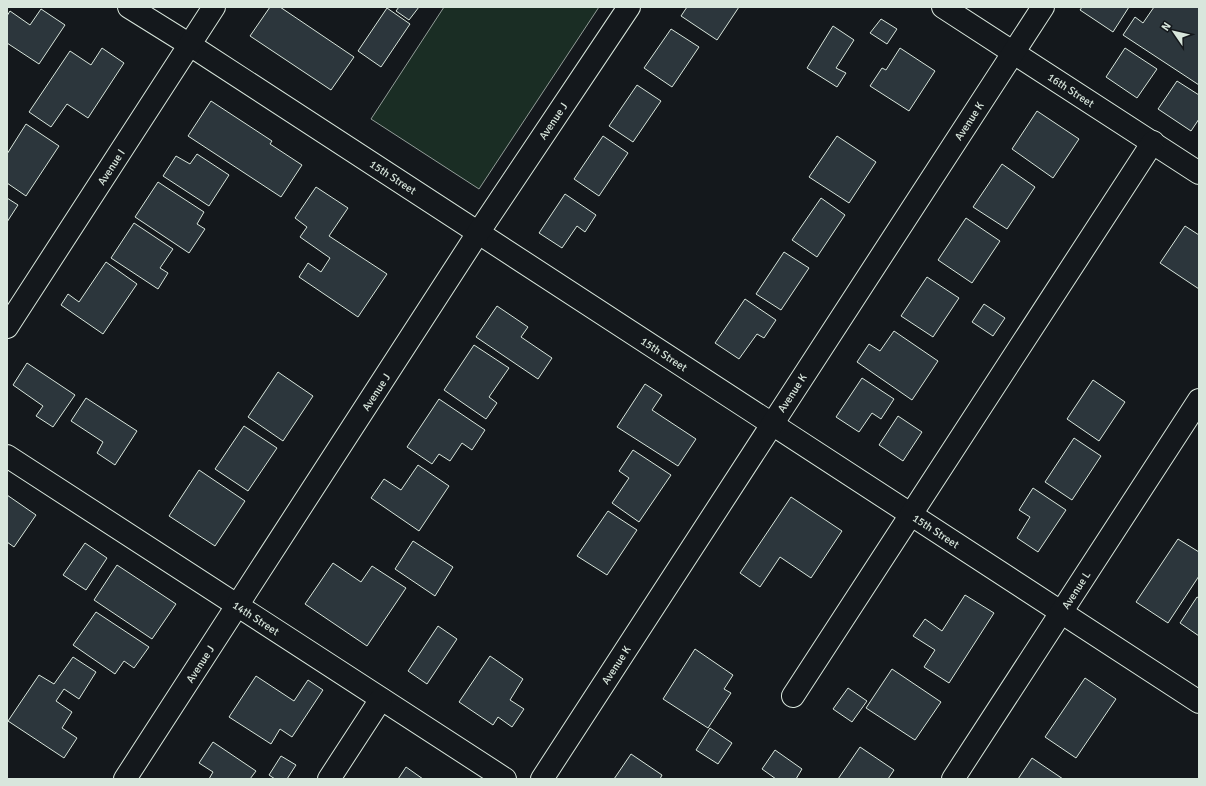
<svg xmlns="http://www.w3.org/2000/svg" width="1206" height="786" font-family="Signika,sans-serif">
  <rect width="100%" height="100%" fill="#14181c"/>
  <path fill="#1a2d24" stroke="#939e99" d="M444,7h155l-120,182 -108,-70z"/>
  <g fill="#2c363c" stroke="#d8e6dc">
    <path d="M270,7h10l74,50 -23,33 -81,-54z"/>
    <path d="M399,7h20l-10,13 -13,-9z"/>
    <path d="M687,7h52l-22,33 -36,-24z"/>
    <path d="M1082,7h47l-16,25 -33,-22z"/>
    <path d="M1154,7h45v78l-76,-50 12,-18 8,6z"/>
    <path d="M387,8l23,16 -29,43 -23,-16z"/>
    <path d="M41,9l24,16 -26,39 -32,-21v-27l3,-5 20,14z"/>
    <path d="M881,19l16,10 -10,15 -17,-11z"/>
    <path d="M833,26l21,14 -18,28 10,5 -9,14 -30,-19z"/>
    <path d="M671,29l28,18 -27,40 -28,-19z"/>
    <path d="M102,48l22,15 -36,55 -21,-14 -16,23 -22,-15 41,-61 21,14z"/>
    <path d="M900,48l35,23 -26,40 -39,-25 12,-18 4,2z"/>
    <path d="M1125,48l32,21 -20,29 -31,-21z"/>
    <path d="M1177,81l22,14v24l-8,12 -33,-22z"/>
    <path d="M637,85l24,16 -28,41 -24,-16z"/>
    <path d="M211,101l61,40 -2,3 32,21 -21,32 -93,-61z"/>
    <path d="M1037,111l42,28 -26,39 -41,-29z"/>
    <path d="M26,124l33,22 -33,50 -19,-13v-29z"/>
    <path d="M603,136l25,17 -29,43 -25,-17z"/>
    <path d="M837,136l39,26 -27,41 -40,-26z"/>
    <path d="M197,154l32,21 -20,31 -46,-30 13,-20 14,8z"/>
    <path d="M1002,164l33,23 -28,42 -34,-22z"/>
    <path d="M158,182l46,30 -7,12 8,5 -16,24 -54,-36z"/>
    <path d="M316,187l32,21 -19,28 58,38 -29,43 -59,-40 9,-14 13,9 9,-14 -30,-21 7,-10 -12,-9z"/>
    <path d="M565,194l31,21 -11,17 -8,-6 -15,22 -23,-15z"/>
    <path d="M7,198l11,7 -11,17z"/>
    <path d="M821,198l24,17 -28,42 -25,-17z"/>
    <path d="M966,218l34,23 -28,42 -34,-23z"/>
    <path d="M134,223l39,26 -13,19 8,5 -10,16 -47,-31z"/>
    <path d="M1185,226l14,9v54l-39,-26z"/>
    <path d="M784,252l25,16 -28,42 -25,-16z"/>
    <path d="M106,262l31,22 -34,50 -42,-29 7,-11 11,8z"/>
    <path d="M927,277l32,21 -26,39 -32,-21z"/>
    <path d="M745,299l31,21 -12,18 -7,-4 -18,25 -24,-16z"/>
    <path d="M984,304l21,14 -12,18 -21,-14z"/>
    <path d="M497,306l31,21 -7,10 31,21 -14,21 -62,-42z"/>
    <path d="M894,331l44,30 -26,39 -55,-38 12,-18 11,7z"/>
    <path d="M474,345l35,23 -20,29 8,6 -11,16 -42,-29z"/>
    <path d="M27,363l48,32 -22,32 -17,-11 7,-10 -30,-21z"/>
    <path d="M278,372l35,24 -30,45 -35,-24z"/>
    <path d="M862,378l32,21 -13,20 -9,-6 -13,19 -23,-15z"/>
    <path d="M1093,380l32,22 -26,39 -32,-22z"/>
    <path d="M645,384l17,11 -10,15 44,29 -18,27 -61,-39z"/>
    <path d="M86,398l51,33 -22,34 -18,-12 6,-11 -32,-21z"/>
    <path d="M439,399l46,31 -13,20 -10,-7 -12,18 -11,-7 -7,10 -25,-17z"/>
    <path d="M898,416l24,16 -19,29 -24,-16z"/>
    <path d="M244,426l33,22 -29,43 -33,-22z"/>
    <path d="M1074,438l27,18 -29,44 -27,-18z"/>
    <path d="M633,450l38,25 -32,47 -27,-19 17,-25 -10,-7z"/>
    <path d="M418,465l31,21 -30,45 -48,-33 13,-19 17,11z"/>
    <path d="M199,470l46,31 -30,45 -46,-30z"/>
    <path d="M1033,488l33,22 -28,42 -21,-14 13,-21 -11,-7z"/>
    <path d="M7,495l29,20 -22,32 -7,-5z"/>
    <path d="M791,497l51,34 -31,47 -31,-21 -20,30 -20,-14z"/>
    <path d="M608,511l29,19 -30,45 -30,-19z"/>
    <path d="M1178,539l21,13v24l-31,47 -32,-21z"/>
    <path d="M413,541l40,26 -18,29 -40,-27z"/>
    <path d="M85,543l22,15 -21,32 -23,-15z"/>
    <path d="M333,563l28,19 11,-16 34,22 -39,58 -62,-42z"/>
    <path d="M117,565l59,39 -24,35 -58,-39z"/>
    <path d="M965,595l29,18 -45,70 -25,-16 11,-17 -22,-14 12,-17 17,12z"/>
    <path d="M1197,597l2,1v38l-19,-13z"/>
    <path d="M96,612l53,35 -15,21 -10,-7 -9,13 -42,-29z"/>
    <path d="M438,626l19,13 -30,45 -19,-13z"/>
    <path d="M695,649l38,26 -9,14 7,4 -23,35 -45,-29z"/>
    <path d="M490,656l33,23 -13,21 14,9 -12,18 -14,-10 -5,8 -34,-23z"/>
    <path d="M73,657l23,15 -17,27 -15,-10 -8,12 16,11 -10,16 15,10 -13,20 -56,-37 31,-46 15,9z"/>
    <path d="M892,669l49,33 -26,38 -49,-32z"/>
    <path d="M256,676l38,25 14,-21 15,10 -31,47 -12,-8 -9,15 -42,-27z"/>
    <path d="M1085,678l31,21 -40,59 -31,-21z"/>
    <path d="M848,688l19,13 -15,21 -19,-13z"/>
    <path d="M710,728l22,15 -14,21 -22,-14z"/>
    <path d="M213,742l43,29 -6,8h-41l4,-7 -14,-9z"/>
    <path d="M860,747l34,23 -6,9h-50z"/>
    <path d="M775,750l27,19 -6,10h-20l-14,-10z"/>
    <path d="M631,754l31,21 -2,4h-46z"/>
    <path d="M281,756l15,9 -9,14h-12l-6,-4z"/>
    <path d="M1032,758l31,21h-45z"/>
    <path d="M406,767l17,12h-25z"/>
  </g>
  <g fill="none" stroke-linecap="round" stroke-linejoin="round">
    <defs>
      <g id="minor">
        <path d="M129,7l61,38 1009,657"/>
        <path d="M943,7l256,166"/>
        <path d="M7,327l207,-320"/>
        <path d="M7,456l498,323"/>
        <path d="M793,696l360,-554"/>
        <path d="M125,779l353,-546 151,-226"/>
        <path d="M329,779l52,-80"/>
        <path d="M542,779l501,-772"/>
        <path d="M953,779l246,-379"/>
      </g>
    </defs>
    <use href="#minor" stroke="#d8e6dc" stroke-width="24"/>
    <use href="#minor" stroke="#14181c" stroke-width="22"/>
  </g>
  <g text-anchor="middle" stroke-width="3" stroke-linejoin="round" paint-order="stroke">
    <g font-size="11" fill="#d8e6dc" stroke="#14181c">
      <text transform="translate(1071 90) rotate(33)" y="4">16th Street</text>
      <text transform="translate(553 121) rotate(-56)" y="4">Avenue J</text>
      <text transform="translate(969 121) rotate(-57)" y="4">Avenue K</text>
      <text transform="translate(111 167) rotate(-57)" y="4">Avenue I</text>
      <text transform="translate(393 177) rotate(33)" y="4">15th Street</text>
      <text transform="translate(664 354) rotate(33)" y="4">15th Street</text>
      <text transform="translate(376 392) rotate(-57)" y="4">Avenue J</text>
      <text transform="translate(792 393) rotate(-57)" y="4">Avenue K</text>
      <text transform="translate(936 531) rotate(33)" y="4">15th Street</text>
      <text transform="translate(1076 590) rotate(-57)" y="4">Avenue L</text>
      <text transform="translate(256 618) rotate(33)" y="4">14th Street</text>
      <text transform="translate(200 664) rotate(-57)" y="4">Avenue J</text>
      <text transform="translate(616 665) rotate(-57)" y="4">Avenue K</text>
    </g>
  </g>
  <rect width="1206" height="786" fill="none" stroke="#d8e6dc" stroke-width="16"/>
  <g transform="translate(1174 32) rotate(304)" stroke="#14181c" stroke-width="3" paint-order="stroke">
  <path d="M0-3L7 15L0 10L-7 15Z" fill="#d8e6dc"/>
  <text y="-6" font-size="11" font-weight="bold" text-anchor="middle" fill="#d8e6dc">N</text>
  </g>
</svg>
